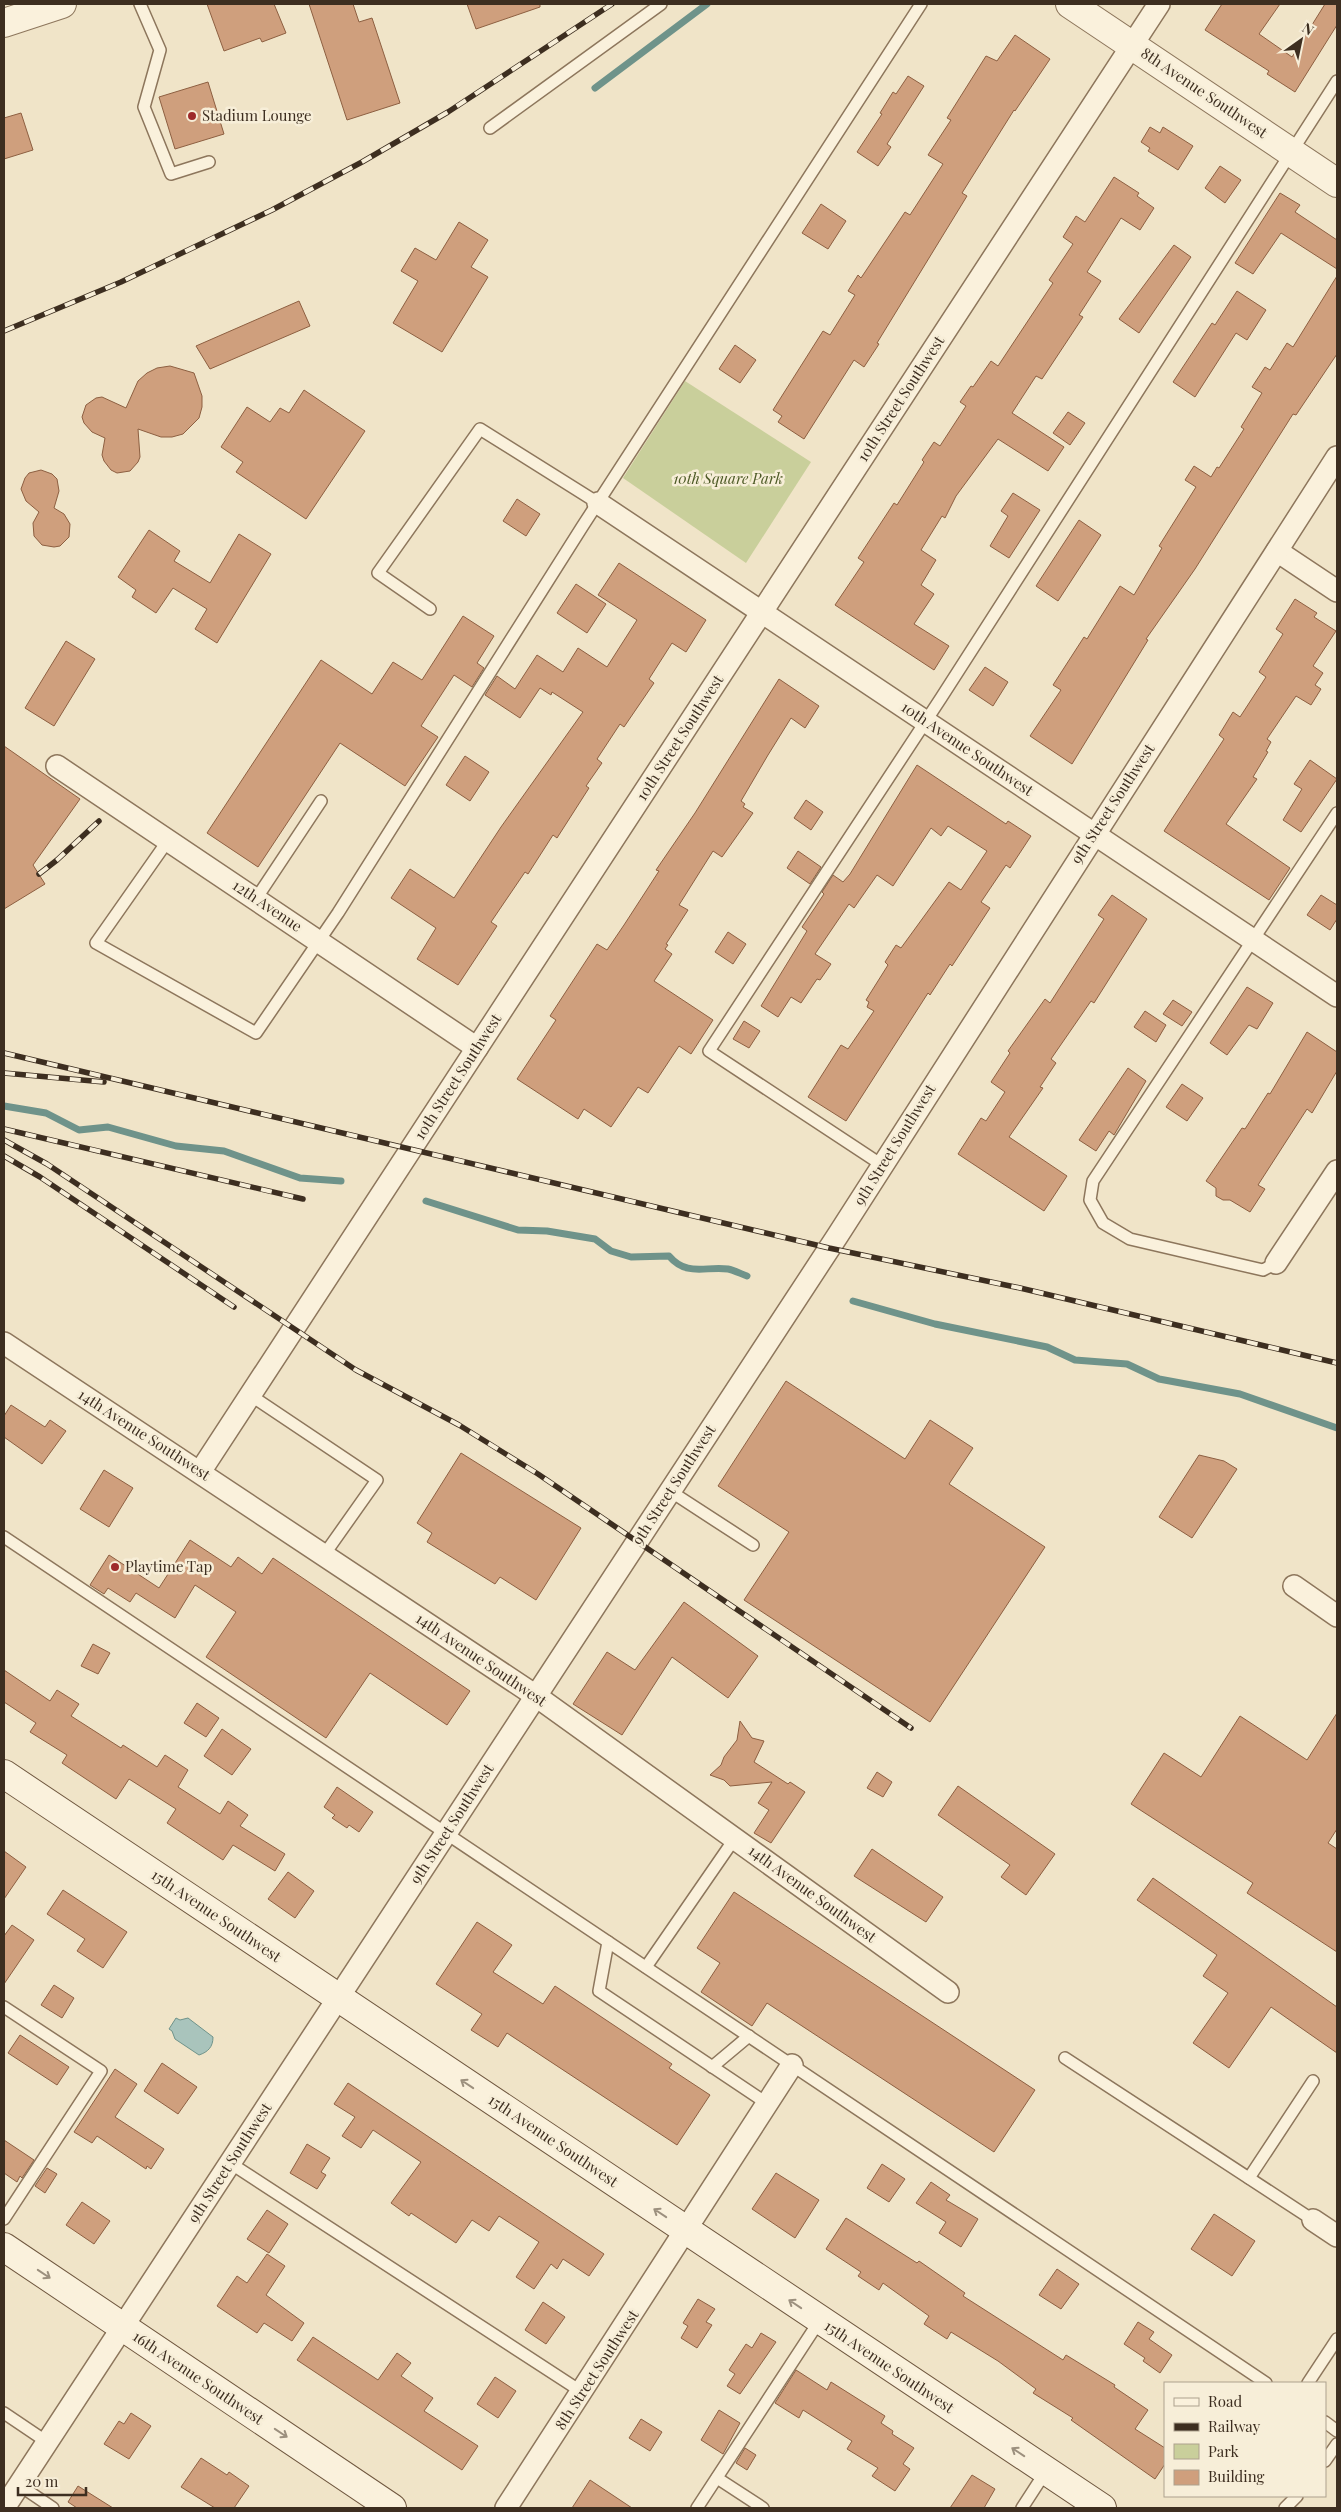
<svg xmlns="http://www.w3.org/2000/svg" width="1341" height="2512" font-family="'Playfair Display',serif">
  <rect width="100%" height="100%" fill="#f0e4c8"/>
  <path fill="#c9cf9b" d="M685,381l126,81 -65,101 -123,-85z"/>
  <path fill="#a9c4bc" stroke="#6f938a" d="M176,2018l4,2 8,-2 25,19c0,10 -5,15 -14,18l-24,-16 -3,-8 -3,-2z"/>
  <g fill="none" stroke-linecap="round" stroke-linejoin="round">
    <g stroke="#6f938a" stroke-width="7">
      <path d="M595,88l112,-84"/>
      <path d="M4,1106l42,7 33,17 29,-3 68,19 48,5 76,27 41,3"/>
      <path d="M426,1201l92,29 29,1 48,8 16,12 20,6 38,-1c18,21 36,10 59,13 6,1 13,5 19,7"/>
      <path d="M853,1301l82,23 112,23 28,13 52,4 32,15 81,15 97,34"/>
    </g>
  </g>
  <g fill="#cf9f7d" stroke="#8d5f41">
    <path d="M207,4h67l12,29 -24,9 -2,-4 -36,13z"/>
    <path d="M309,4h44l6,18 13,-4 28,85 -53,17z"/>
    <path d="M467,4h73v3l-64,22z"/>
    <path d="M1222,4h58l-21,30 33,23 33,-53h12v21l-42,67 -28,-18 2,-3 -64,-41z"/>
    <path d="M1015,35l35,24 -35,52 -1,-1 -52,83 5,3 -90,147 2,1 -15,23 -10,-7 -50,79 -26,-17 4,-6 -9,-6 50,-79 7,4 25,-40 -7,-4 10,-16 3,3 44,-66 5,3 33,-51 -15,-9 23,-35 -4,-2 39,-62 11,5z"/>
    <path d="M908,76l16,10 -37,58 4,3 -13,19 -21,-14 25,-38 -2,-1 13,-21 3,2z"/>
    <path d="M208,82l16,52 -49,15 -16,-52z"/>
    <path d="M21,113l12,37 -29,9v-41z"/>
    <path d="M1150,127l10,6 3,-6 30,19 -15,24 -30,-19 2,-3 -9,-6z"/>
    <path d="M1220,166l21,14 -16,23 -20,-15z"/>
    <path d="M1114,177l25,16 -2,3 17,12 -14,22 -19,-12 -34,54 14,9 -22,34 4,2 -41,62 -6,-3 -24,37 52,34 -16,24 -50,-32 -42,57 -11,22 -3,-2 -21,34 15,10 -15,25 13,9 -20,30 35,22 -15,24 -99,-65 29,-43 -6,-4 36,-55 3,2 27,-43 -2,-2 12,-18 6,4 26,-40 -6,-4 11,-16 2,1 18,-26 7,5 55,-83 -4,-3 24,-36 -10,-7 13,-21 9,6z"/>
    <path d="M1280,193l20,12 -5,7 42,28v29l-56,-36 -28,41 -18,-11z"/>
    <path d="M821,204l25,17 -18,28 -26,-16z"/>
    <path d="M459,222l29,18 -17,27 17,10 -46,75 -49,-29 25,-42 -17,-10 14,-23 21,12z"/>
    <path d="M1174,245l17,12 -52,76 -20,-14z"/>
    <path d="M1337,276v78l-41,61 -3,-1 -98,155 -49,70 2,1 -76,124 -42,-28 31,-46 -8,-5 31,-48 3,2 3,-5 30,-48 14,9 28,-47 -3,-2 37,-59 -11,-7 9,-14 17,11 6,-10 2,1 25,-39 -3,-2 21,-34 -10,-6 13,-20 5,3 17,-27 6,4z"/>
    <path d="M1237,291l29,19 -19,30 -11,-7 -41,64 -22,-15 39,-59 3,2z"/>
    <path d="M299,301l11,25 -100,43 -14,-23z"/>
    <path d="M735,345l21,15 -16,23 -21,-14z"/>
    <path d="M170,366l24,7 8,23v11l-3,11 -16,16 -11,3h-11l-23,-8 2,28 -2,5 -8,9 -13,2 -6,-3 -7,-9 -2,-6 3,-17 -13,-6 -8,-9 -2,-6 4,-12 10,-7 6,-1 24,11 12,-27 9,-8 10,-5z"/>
    <path d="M304,390l61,41 -59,88 -70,-47 7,-10 -22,-15 26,-40 23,15 10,-14 9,5z"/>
    <path d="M1068,412l17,11 -15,22 -17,-12z"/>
    <path d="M41,470l11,4 5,5 2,12 -5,17 10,6 6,10 -1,13 -9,9 -6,1 -12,-2 -8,-9 -1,-13 6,-11 -13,-11 -5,-12 4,-11 4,-5z"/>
    <path d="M1013,493l27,17 -31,48 -19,-12 18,-30 -7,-5z"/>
    <path d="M517,499l23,15 -14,22 -23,-15z"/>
    <path d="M1079,520l22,15 -43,66 -22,-15z"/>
    <path d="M149,530l31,21 -6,10 36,22 29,-49 32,20 -54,89 -22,-14 12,-20 -34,-21 -17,25 -24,-16 4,-7 -18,-13z"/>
    <path d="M619,563l87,57 -20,32 -14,-9 -23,36 5,4 -30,44 -4,-3 -23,35 5,4 -16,23 3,2 -32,50 -4,-3 -25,39 -3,-2 -34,50 6,4 -39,59 -41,-26 19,-31 -45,-30 19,-29 44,29 47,-71 82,-115 -31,-20 -1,3 -11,-7 -20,30 -35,-23 12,-19 18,13 22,-34 26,17 15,-24 29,19 30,-47 -39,-25z"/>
    <path d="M576,584l30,20 -19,29 -30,-20z"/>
    <path d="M1295,599l22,14 -3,4 22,14 -23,35 10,7 -8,12 6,4 -10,16 -15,-9 -29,43 4,3 -5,9 2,1 -15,25 4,2 -31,45 64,44 -21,32 -105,-69 60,-92 -5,-4 14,-23 7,5 26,-40 -7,-5 24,-38 -7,-5z"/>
    <path d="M463,616l31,20 -17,27 7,5 -12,19 -18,-12 -33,51 17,11 -33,49 -65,-43 -82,124 -51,-34 114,-173 51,34 21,-32 29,18z"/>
    <path d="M66,641l29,18 -41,67 -29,-18z"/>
    <path d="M985,667l23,15 -15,24 -24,-16z"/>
    <path d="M779,679l40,27 -14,22 -14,-10 -23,37 -27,46 4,3 -2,3 10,6 -31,44 -9,-6 -34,54 9,5 -22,34 2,1 -3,4 7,5 -18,27 59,39 -22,34 -12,-8 -31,47 -10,-6 -27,40 -27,-18 -6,10 -61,-40 39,-59 -6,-4 47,-72 10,6 17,-25 35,-54 -3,-1 39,-57z"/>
    <path d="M4,746l76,53 -47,66 12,19 -41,25z"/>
    <path d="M465,756l24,16 -19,29 -24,-16z"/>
    <path d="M1310,760l27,19 -36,53 -18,-12 19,-31 -8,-5z"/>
    <path d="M917,765l89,59 2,-3 23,15 -21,32 -4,-3 -25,37 9,6 -38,58 -2,-2 -20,31 -2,-2 -82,128 -38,-24 33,-52 7,4 26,-38 -7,-4 2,-5 -3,-2 22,-35 -3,-3 11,-17 5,3 48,-66 12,8 26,-39 -39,-25 -7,10 -10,-8 -38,58 -16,-11 -23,33 -5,-4 -34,50 16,10 -11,16 -3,-1 -16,24 -10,-6 -13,20 -17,-11 46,-75 -5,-4 22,-33 -2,-2 11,-17 10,7 7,-8z"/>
    <path d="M806,800l17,12 -12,18 -17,-12z"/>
    <path d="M798,851l23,16 -11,17 -23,-16z"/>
    <path d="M1112,895l35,24 -53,84 -3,-2 -40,58 5,4 -16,24 3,1 -34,49 58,39 -23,35 -86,-57 23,-36 5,3 19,-29 -14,-10 19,-29 -2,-2 37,-52 5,4 54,-84 -6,-4z"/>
    <path d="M1321,895l16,10v14l-7,11 -23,-15z"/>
    <path d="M728,932l18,12 -13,20 -18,-12z"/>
    <path d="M1247,987l26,16 -16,26 -8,-4 -22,30 -17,-12z"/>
    <path d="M1173,1000l19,12 -10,14 -19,-12z"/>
    <path d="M1145,1011l21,14 -10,17 -22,-15z"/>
    <path d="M744,1021l16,10 -11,17 -16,-9z"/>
    <path d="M1307,1032l30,20v19l-25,42 -5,-4 -49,76 7,4 -15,23 -20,-12h-7l-7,-4v-8l-10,-7 36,-53 3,1 23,-36 2,1z"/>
    <path d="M1128,1068l18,13 -32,54 -5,-4 -13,20 -17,-11z"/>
    <path d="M1182,1084l21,14 -16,23 -21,-14z"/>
    <path d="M786,1381l119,78 25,-39 43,28 -24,36 96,63 -115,175 -186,-122 45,-68 -71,-46z"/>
    <path d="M11,1405l34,22 5,-7 16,11 -24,33 -38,-27v-21z"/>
    <path d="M461,1453l120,75 -45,72 -36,-23 -5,7 -68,-42 5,-9 -15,-10z"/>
    <path d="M1199,1455l25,6 13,8 -45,69 -33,-21z"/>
    <path d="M104,1470l29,18 -24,39 -29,-18z"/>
    <path d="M190,1540l41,27 7,-10 24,17 11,-16 197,133 -23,34 -77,-52 -44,65 -120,-81 30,-45 -41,-27 -20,33 -39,-25 -6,9 -22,-14 -4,6 -14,-9 19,-30 50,33z"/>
    <path d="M684,1602l74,54 -30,42 -56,-41 -50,78 -49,-31 34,-52 28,18z"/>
    <path d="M93,1644l17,9 -12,21 -17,-8z"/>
    <path d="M4,1670l46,31 7,-11 22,14 -8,12 50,32 2,-3 34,22 8,-12 23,15 -10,17 42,27 8,-13 20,14 -8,11 45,28 -10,17 -42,-26 -10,15 -56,-37 9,-14 -47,-30 -13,20 -54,-36 5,-8 -37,-23 6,-9 -32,-21z"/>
    <path d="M197,1703l22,15 -13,19 -22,-14z"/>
    <path d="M1337,1713v116l-9,14 9,6v103l-90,-59 6,-10 -122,-79 33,-51 37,24 39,-61 67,44z"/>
    <path d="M740,1721l12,17 12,3 -10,21 34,22 2,-2 15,10 -34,51 -17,-10 15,-23 -11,-7 14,-21 -42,4 -6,-6 -14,-5 11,-10 3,-8 13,-17z"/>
    <path d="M222,1729l29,20 -19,26 -28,-19z"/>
    <path d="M877,1772l15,10 -9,15 -16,-9z"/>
    <path d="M958,1786l97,68 -29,41 -25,-18 9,-12 -72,-50z"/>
    <path d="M337,1787l36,25 -14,20 -10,-7 -2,3 -15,-10 3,-3 -11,-8z"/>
    <path d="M872,1849l71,48 -17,25 -72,-46z"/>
    <path d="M4,1851l22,16 -22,32z"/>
    <path d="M288,1872l26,19 -19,27 -27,-19z"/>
    <path d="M1153,1878l184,129v46l-66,-46 -42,61 -36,-25 35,-50 -25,-17 14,-21 -80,-55z"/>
    <path d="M63,1890l64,42 -24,36 -26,-17 8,-12 -38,-25z"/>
    <path d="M734,1892l301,198 -41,62 -227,-149 -15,23 -51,-34 19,-29 -23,-15z"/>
    <path d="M477,1922l35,23 -19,27 50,32 12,-18 117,78 -3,4 41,27 -33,50 -170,-112 -9,14 -27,-17 11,-16 -46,-30z"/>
    <path d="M12,1925l22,15 -30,44v-48z"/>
    <path d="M54,1985l20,13 -12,20 -21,-13z"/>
    <path d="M20,2035l49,32 -12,18 -49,-32z"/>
    <path d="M162,2063l35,24 -19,27 -34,-23z"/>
    <path d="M115,2069l22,15 -22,33 49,32 -13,20 -4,-3 -1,3 -49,-33 -5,7 -18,-11z"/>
    <path d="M348,2083l256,171 -15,22 -26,-17 -6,10 -6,-5 -17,25 -18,-12 23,-35 -40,-26 -10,15 -17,-11 -16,23 -45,-30 -2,3 -18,-13 30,-41 -48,-32 -12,18 -19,-12 13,-19 -21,-13z"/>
    <path d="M4,2140l30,20 -12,18 -2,-2 -3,6 -13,-9z"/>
    <path d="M307,2144l23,14 -9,14 5,3 -9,14 -27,-16z"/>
    <path d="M882,2164l23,15 -16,23 -22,-14z"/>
    <path d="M47,2168l10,6 -12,19 -10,-7z"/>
    <path d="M776,2173l43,27 -24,38 -43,-29z"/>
    <path d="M931,2182l19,13 -4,5 32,19 -17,28 -22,-14 7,-11 -30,-19z"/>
    <path d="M82,2202l28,19 -16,23 -28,-19z"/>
    <path d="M267,2210l21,14 -19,29 -22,-14z"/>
    <path d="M1214,2214l41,27 -23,35 -41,-27z"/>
    <path d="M846,2218l71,45 2,-2 46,32 -2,3 100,64 3,-5 49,30 -1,2 34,23 -13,19 30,19v16l-10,15 -84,-59 2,-2 -40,-25 3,-4 -38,-28 -47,-29 -4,7 -23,-15 5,-8 -46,-33 -4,7 -21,-14 3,-4 -35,-23z"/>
    <path d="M267,2254l18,12 -19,29 38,28 -12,18 -28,-18 -7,10 -40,-27 20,-30 10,7z"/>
    <path d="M1057,2269l22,15 -18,25 -22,-14z"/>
    <path d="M698,2299l17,10 -9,13 6,3 -15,23 -16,-10 7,-12 -5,-3z"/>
    <path d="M543,2302l22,15 -19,27 -21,-14z"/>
    <path d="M1138,2322l16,10 -5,7 23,16 -12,18 -17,-12 2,-3 -21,-14z"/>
    <path d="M761,2333l15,9 -36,52 -13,-8 8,-12 -6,-4 17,-26 6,4z"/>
    <path d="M313,2337l65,43 19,-27 14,10 -10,13 32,22 -9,13 54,35 -16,24 -165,-110z"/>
    <path d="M796,2370l31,20 4,-8 54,34 -4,7 12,8 -1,3 22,14 -11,16 7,5 -15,22 -23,-15 6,-8 -31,-19 5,-8 -49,-31 -4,8 -24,-15z"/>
    <path d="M495,2377l21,14 -18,27 -21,-14z"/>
    <path d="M719,2410l21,13 -17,31 -22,-14z"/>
    <path d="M131,2413l20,13 -22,33 -25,-15 15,-23 5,3z"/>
    <path d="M641,2419l21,13 -12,19 -21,-13z"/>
    <path d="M745,2448l11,7 -9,15 -11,-7z"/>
    <path d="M201,2458l26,17 2,-3 20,14 -15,22h-19l-34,-21z"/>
    <path d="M972,2475l23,14 -11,19h-34z"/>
    <path d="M590,2480l42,28h-60z"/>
    <path d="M78,2486l35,22h-36l-9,-6z"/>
  </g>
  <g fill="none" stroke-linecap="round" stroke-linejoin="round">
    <defs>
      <g id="service">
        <path d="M140,4l20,46 -16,57 27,67 38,-12"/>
        <path d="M490,128l171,-124"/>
        <path d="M430,609l-52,-36 102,-144 118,74"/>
        <path d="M169,839l-73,104 160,90 82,-120 244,-386 339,-523"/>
        <path d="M256,899l65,-98"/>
        <path d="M882,1165l-173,-114 232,-353 396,-617"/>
        <path d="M1276,1263l-13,7 -133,-31 -27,-16 -13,-23 3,-19 244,-368"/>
        <path d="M250,1395l127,85 -53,75"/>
        <path d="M670,1491l83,54"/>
        <path d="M4,1537l1262,846"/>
        <path d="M608,1942l-9,49 169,113"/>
        <path d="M646,1967l89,-129"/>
        <path d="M4,2007l97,64 -97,148"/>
        <path d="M1065,2058l248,162"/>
        <path d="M712,2067l37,-31"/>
        <path d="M230,2163l352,229"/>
        <path d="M1249,2178l64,-97"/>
        <path d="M1308,2383l29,-44"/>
        <path d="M4,2413l43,29"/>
        <path d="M1325,2422l12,9"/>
        <path d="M1325,2461l12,-17"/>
        <path d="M717,2478l46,30"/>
        <path d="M19,2485l34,23"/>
        <path d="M697,2508l123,-188"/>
        <path d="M1022,2508l24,-37"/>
        <path d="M1285,2508l12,-12"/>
      </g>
      <g id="minor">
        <path d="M598,503l739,493"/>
        <path d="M1277,551l60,40"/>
        <path d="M57,766l420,282"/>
        <path d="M1276,1263l61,-92"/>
        <path d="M4,1343l532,353 412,296"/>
        <path d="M200,1472l959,-1468"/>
        <path d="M1294,1586l43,30"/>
        <path d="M1313,2220l24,16"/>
        <path d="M4,2508l834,-1273 499,-778"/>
        <path d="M506,2508l286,-443"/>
      </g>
      <g id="tertiary">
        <path d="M1070,4l267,179"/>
        <path d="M4,23l58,-19"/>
      </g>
      <g id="secondary">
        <path d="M4,1774l1098,734"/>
        <path d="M4,2247l388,261"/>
      </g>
    </defs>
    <use href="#service" stroke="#8d765c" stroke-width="14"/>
    <use href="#minor" stroke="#8d765c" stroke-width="24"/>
    <use href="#tertiary" stroke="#8d765c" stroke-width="30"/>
    <use href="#secondary" stroke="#6f573f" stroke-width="30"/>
    <use href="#service" stroke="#faf1dc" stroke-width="11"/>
    <use href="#minor" stroke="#faf1dc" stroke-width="21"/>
    <use href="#tertiary" stroke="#faf1dc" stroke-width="28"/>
    <use href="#secondary" stroke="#faf1dc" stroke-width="28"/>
    <defs>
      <g id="rail">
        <path d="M4,331l117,-49 151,-72 90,-48 86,-50 164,-108"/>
        <path d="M39,874l18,-14 42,-39"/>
        <path d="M4,1053l825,195 191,40 317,75"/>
        <path d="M4,1073l100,9"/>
        <path d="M4,1129l299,70"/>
        <path d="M4,1140l43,24 309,206 103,55 79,49 373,254"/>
        <path d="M4,1156l36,21 194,130"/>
      </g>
    </defs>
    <use href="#rail" stroke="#3d2e20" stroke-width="5.5"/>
    <use href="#rail" stroke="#f7eed8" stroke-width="4" stroke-dasharray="11" stroke-linecap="butt"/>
  </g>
  <defs><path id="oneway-shaft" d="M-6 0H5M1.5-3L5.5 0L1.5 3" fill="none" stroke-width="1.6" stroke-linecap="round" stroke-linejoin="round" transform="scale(1.25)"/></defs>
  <g stroke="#9c907e">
    <use href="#oneway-shaft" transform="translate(467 2084) rotate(-146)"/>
    <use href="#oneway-shaft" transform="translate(660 2213) rotate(-146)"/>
    <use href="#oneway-shaft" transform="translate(44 2274) rotate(34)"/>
    <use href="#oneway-shaft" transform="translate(795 2304) rotate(-146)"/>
    <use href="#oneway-shaft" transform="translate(281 2433) rotate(34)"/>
    <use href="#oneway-shaft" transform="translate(1018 2452) rotate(-146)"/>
  </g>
  <g fill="#9e2a2b" stroke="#f7eed8" stroke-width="2">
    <circle cx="192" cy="116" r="5"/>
    <circle cx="115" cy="1567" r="5"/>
  </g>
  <g text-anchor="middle" stroke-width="5" stroke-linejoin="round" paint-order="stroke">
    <g font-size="15" fill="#3d2e20" stroke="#f7eed8">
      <text transform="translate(1204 93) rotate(34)" y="5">8th Avenue Southwest</text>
      <text transform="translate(901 399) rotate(-57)" y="5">10th Street Southwest</text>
      <text transform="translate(680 738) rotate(-57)" y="5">10th Street Southwest</text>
      <text transform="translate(967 749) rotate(34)" y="5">10th Avenue Southwest</text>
      <text transform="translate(1113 804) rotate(-57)" y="5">9th Street Southwest</text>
      <text transform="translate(267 906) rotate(34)" y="5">12th Avenue</text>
      <text transform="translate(458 1077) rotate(-57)" y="5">10th Street Southwest</text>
      <text transform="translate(895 1145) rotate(-58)" y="5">9th Street Southwest</text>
      <text transform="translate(144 1435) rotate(33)" y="5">14th Avenue Southwest</text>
      <text transform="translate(674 1485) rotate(-57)" y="5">9th Street Southwest</text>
      <text transform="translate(481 1660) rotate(34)" y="5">14th Avenue Southwest</text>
      <text transform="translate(452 1824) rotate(-57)" y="5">9th Street Southwest</text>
      <text transform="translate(812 1894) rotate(36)" y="5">14th Avenue Southwest</text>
      <text transform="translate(216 1916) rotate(34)" y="5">15th Avenue Southwest</text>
      <text transform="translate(553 2141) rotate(34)" y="5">15th Avenue Southwest</text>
      <text transform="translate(230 2163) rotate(-57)" y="5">9th Street Southwest</text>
      <text transform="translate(889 2367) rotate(34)" y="5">15th Avenue Southwest</text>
      <text transform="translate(597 2370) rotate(-57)" y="5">8th Street Southwest</text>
      <text transform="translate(198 2378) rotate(34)" y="5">16th Avenue Southwest</text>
    </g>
    <g font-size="15" fill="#3d2e20" stroke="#f7eed8" text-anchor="start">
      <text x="202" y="121">Stadium Lounge</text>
      <text x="125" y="1572">Playtime Tap</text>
    </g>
    <g font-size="15" font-style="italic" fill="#4d5a26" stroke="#f7eed8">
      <text x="728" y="484">10th Square Park</text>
    </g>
  </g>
  <rect width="1341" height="2512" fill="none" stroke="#3d2e20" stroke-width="10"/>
  <rect x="1164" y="2382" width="162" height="115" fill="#f7eed8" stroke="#ada18e"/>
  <rect x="1174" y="2398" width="25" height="8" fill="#faf1dc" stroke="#ada18e"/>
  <text x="1208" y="2407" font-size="15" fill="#3d2e20">Road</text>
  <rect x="1174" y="2423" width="25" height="8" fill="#3d2e20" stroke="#ada18e"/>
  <text x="1208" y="2432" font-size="15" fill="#3d2e20">Railway</text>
  <rect x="1174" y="2444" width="25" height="15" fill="#c9cf9b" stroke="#ada18e"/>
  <text x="1208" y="2457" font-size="15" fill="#3d2e20">Park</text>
  <rect x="1174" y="2470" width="25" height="15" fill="#cf9f7d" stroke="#ada18e"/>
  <text x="1208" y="2482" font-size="15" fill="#3d2e20">Building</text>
  <g transform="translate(1301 40) rotate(33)" stroke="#f7eed8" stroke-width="4" paint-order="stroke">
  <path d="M0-4L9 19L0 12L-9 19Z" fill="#3d2e20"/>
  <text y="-8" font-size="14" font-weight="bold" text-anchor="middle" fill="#3d2e20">N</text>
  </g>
  <path d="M18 2487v8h68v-8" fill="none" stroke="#3d2e20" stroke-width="2.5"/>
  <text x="25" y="2487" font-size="15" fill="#3d2e20" stroke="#f7eed8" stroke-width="4" paint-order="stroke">20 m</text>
</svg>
